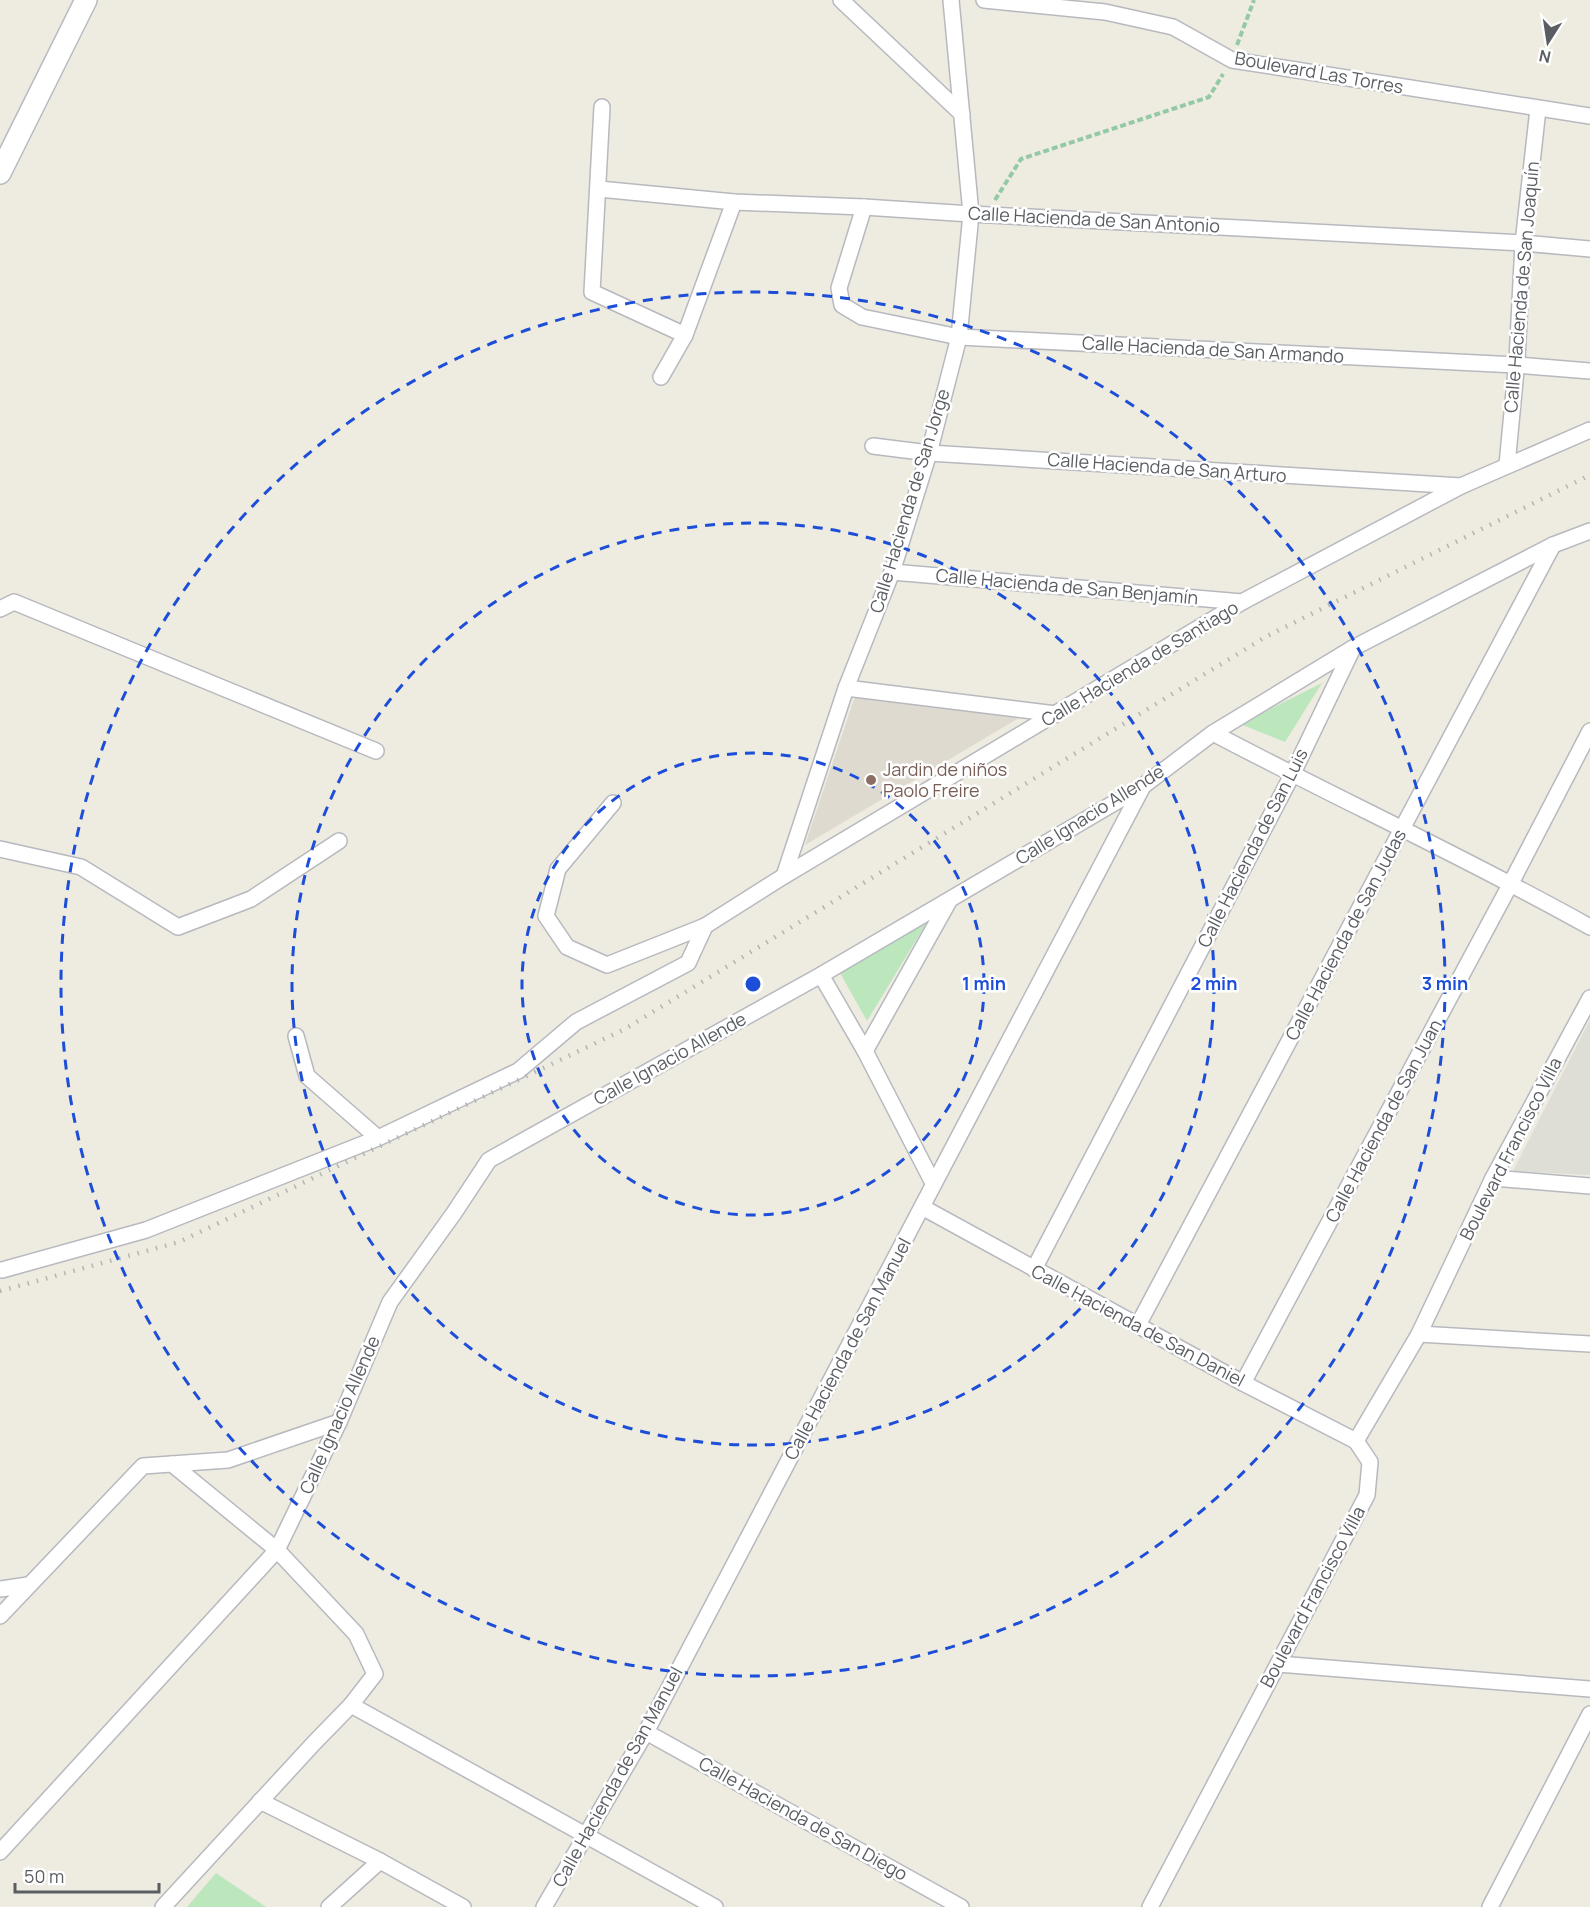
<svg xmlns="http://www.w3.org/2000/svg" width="1590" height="1907" font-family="Manrope,sans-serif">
  <rect width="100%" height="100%" fill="#eeebe1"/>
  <path fill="#deddd6" d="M1590,1020v155l-77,-4z"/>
  <path fill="#dedad0" d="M855,696l169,19 -219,130z"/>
  <g fill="#bce7bd">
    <path d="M1322,683l-37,59 -45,-18z"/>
    <path d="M927,922l-60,99 -28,-50z"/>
    <path d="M216,1873l50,34h-79z"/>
  </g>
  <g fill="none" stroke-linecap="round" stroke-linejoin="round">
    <defs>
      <g id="street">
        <path d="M841,0l121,114"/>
        <path d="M984,0l121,12 68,15 59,33 358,56"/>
        <path d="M602,107l-10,185 93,43"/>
        <path d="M599,189l135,13 130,5 107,7 552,29 67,6"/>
        <path d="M864,207l-25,81 3,17 20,12 97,20 557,28 74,6"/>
        <path d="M661,377l24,-42 49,-133"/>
        <path d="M873,446l56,7 532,33"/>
        <path d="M1507,465l10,-105 6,-117 15,-134"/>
        <path d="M892,572l350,30"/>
        <path d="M0,609l14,-7 362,149"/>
        <path d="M846,688l210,26"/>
        <path d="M1213,733c125,66 254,125 377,194"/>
        <path d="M613,803l-55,66 -12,47 21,31 40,18 98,-39 79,-50 458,-274 219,-116 129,-56"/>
        <path d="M0,849l81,18 97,60 73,-28 88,-58"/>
        <path d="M784,876l62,-188 46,-116 37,-119 30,-116 12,-123 -20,-214"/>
        <path d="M821,975l44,76 68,132"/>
        <path d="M296,1036l11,40 71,62"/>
        <path d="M865,1051l84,-150"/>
        <path d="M1493,1178l97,8"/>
        <path d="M922,1207l321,176 113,58"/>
        <path d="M1034,1269l258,-494 61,-127"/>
        <path d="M2,1270l144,-40 232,-92 140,-67 58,-49 112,-59 17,-37"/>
        <path d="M1138,1325l415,-780"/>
        <path d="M1419,1334l171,10"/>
        <path d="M1243,1383l268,-500 79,-152"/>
        <path d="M1356,1441l63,-107 74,-156 97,-180"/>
        <path d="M0,1589l28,-4"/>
        <path d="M0,1616l143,-150 85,-6 111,-38"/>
        <path d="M1278,1664l312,25"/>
        <path d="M351,1705l364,202"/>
        <path d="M646,1732l315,175"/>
        <path d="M260,1801l120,60 83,46"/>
        <path d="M0,1852l277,-302 62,-128 51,-120 64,-89 35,-53 332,-185 322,-189 70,-53 140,-85 200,-103 37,-14"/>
        <path d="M163,1907l151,-164 37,-38 24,-31 -19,-40 -79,-84 -105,-86"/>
        <path d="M329,1907l51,-46"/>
        <path d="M544,1907l102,-175 497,-946"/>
        <path d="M1150,1907l217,-412 3,-33 -14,-21"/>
        <path d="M1490,1907l100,-193"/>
      </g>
      <path id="secondary" d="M0,173l86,-173"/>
    </defs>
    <use href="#street" stroke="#b7b9bf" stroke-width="18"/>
    <use href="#secondary" stroke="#b7bbc1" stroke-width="24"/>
    <g stroke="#94c9a5" stroke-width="4" stroke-dasharray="6 3" stroke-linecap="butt">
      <path d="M1237,45l17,-45"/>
      <path d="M995,200l26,-41 188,-62 14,-23"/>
    </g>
    <use href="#street" stroke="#fff" stroke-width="15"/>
    <use href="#secondary" stroke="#fff" stroke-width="21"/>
    <path stroke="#b3b4b4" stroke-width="4.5" stroke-dasharray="1.5 8" stroke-linecap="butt" d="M0,1291l179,-49 446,-213 642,-393 323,-161"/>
  </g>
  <g fill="none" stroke="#1d4ed8" stroke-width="3" stroke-dasharray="10 8">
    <circle cx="753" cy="984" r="231"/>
    <circle cx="753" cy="984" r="461"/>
    <circle cx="753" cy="984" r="692"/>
  </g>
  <circle fill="#8d6e63" stroke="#fff" stroke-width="2" cx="871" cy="780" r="6"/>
  <g text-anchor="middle" stroke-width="5" stroke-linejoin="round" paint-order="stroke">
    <g font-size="18" fill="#5a5e63" stroke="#fff">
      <text transform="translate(1319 73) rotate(10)" y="6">Boulevard Las Torres</text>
      <text transform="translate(1094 220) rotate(3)" y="6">Calle Hacienda de San Antonio</text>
      <text transform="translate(1522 287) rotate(-85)" y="6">Calle Hacienda de San Joaquín</text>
      <text transform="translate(1213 350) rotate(3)" y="6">Calle Hacienda de San Armando</text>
      <text transform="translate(1167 468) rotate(4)" y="6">Calle Hacienda de San Arturo</text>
      <text transform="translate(910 501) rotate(-73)" y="6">Calle Hacienda de San Jorge</text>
      <text transform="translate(1067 587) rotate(5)" y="6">Calle Hacienda de San Benjamín</text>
      <text transform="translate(1140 664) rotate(-31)" y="6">Calle Hacienda de Santiago</text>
      <text transform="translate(1090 815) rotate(-32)" y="6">Calle Ignacio Allende</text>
      <text transform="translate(1253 848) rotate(-63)" y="6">Calle Hacienda de San Luis</text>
      <text transform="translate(1346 935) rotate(-62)" y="6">Calle Hacienda de San Judas</text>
      <text transform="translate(670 1059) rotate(-29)" y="6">Calle Ignacio Allende</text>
      <text transform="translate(1384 1121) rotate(-62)" y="6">Calle Hacienda de San Juan</text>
      <text transform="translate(1511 1149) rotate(-63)" y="6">Boulevard Francisco Villa</text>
      <text transform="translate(1138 1326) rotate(28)" y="6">Calle Hacienda de San Daniel</text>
      <text transform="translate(848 1349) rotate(-62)" y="6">Calle Hacienda de San Manuel</text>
      <text transform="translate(340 1415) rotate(-66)" y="6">Calle Ignacio Allende</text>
      <text transform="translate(1313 1597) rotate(-62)" y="6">Boulevard Francisco Villa</text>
      <text transform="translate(618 1777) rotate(-61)" y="6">Calle Hacienda de San Manuel</text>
      <text transform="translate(803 1819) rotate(29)" y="6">Calle Hacienda de San Diego</text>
    </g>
    <g font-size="18" fill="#785e54" stroke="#fff" text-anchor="start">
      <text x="883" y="776">Jardin de niños<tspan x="883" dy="21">Paolo Freire</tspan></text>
    </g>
  </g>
  <circle cx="753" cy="984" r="9" fill="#1d4ed8" stroke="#fff" stroke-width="3"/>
  <g font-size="18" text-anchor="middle" font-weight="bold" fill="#1d4ed8" stroke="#fff" stroke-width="5" stroke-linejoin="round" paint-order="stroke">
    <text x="984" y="990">1 min</text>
    <text x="1214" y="990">2 min</text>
    <text x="1445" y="990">3 min</text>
  </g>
  <g transform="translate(1548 42) rotate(192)" stroke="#ffffff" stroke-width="4.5" paint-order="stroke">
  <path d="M0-4.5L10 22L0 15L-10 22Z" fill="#5a5e63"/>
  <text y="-9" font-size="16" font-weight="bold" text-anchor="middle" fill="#5a5e63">N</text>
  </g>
  <path d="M15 1883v9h144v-9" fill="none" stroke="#5a5e63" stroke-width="3"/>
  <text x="24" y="1883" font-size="18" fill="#5a5e63" stroke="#ffffff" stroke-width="4.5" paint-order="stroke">50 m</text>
</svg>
